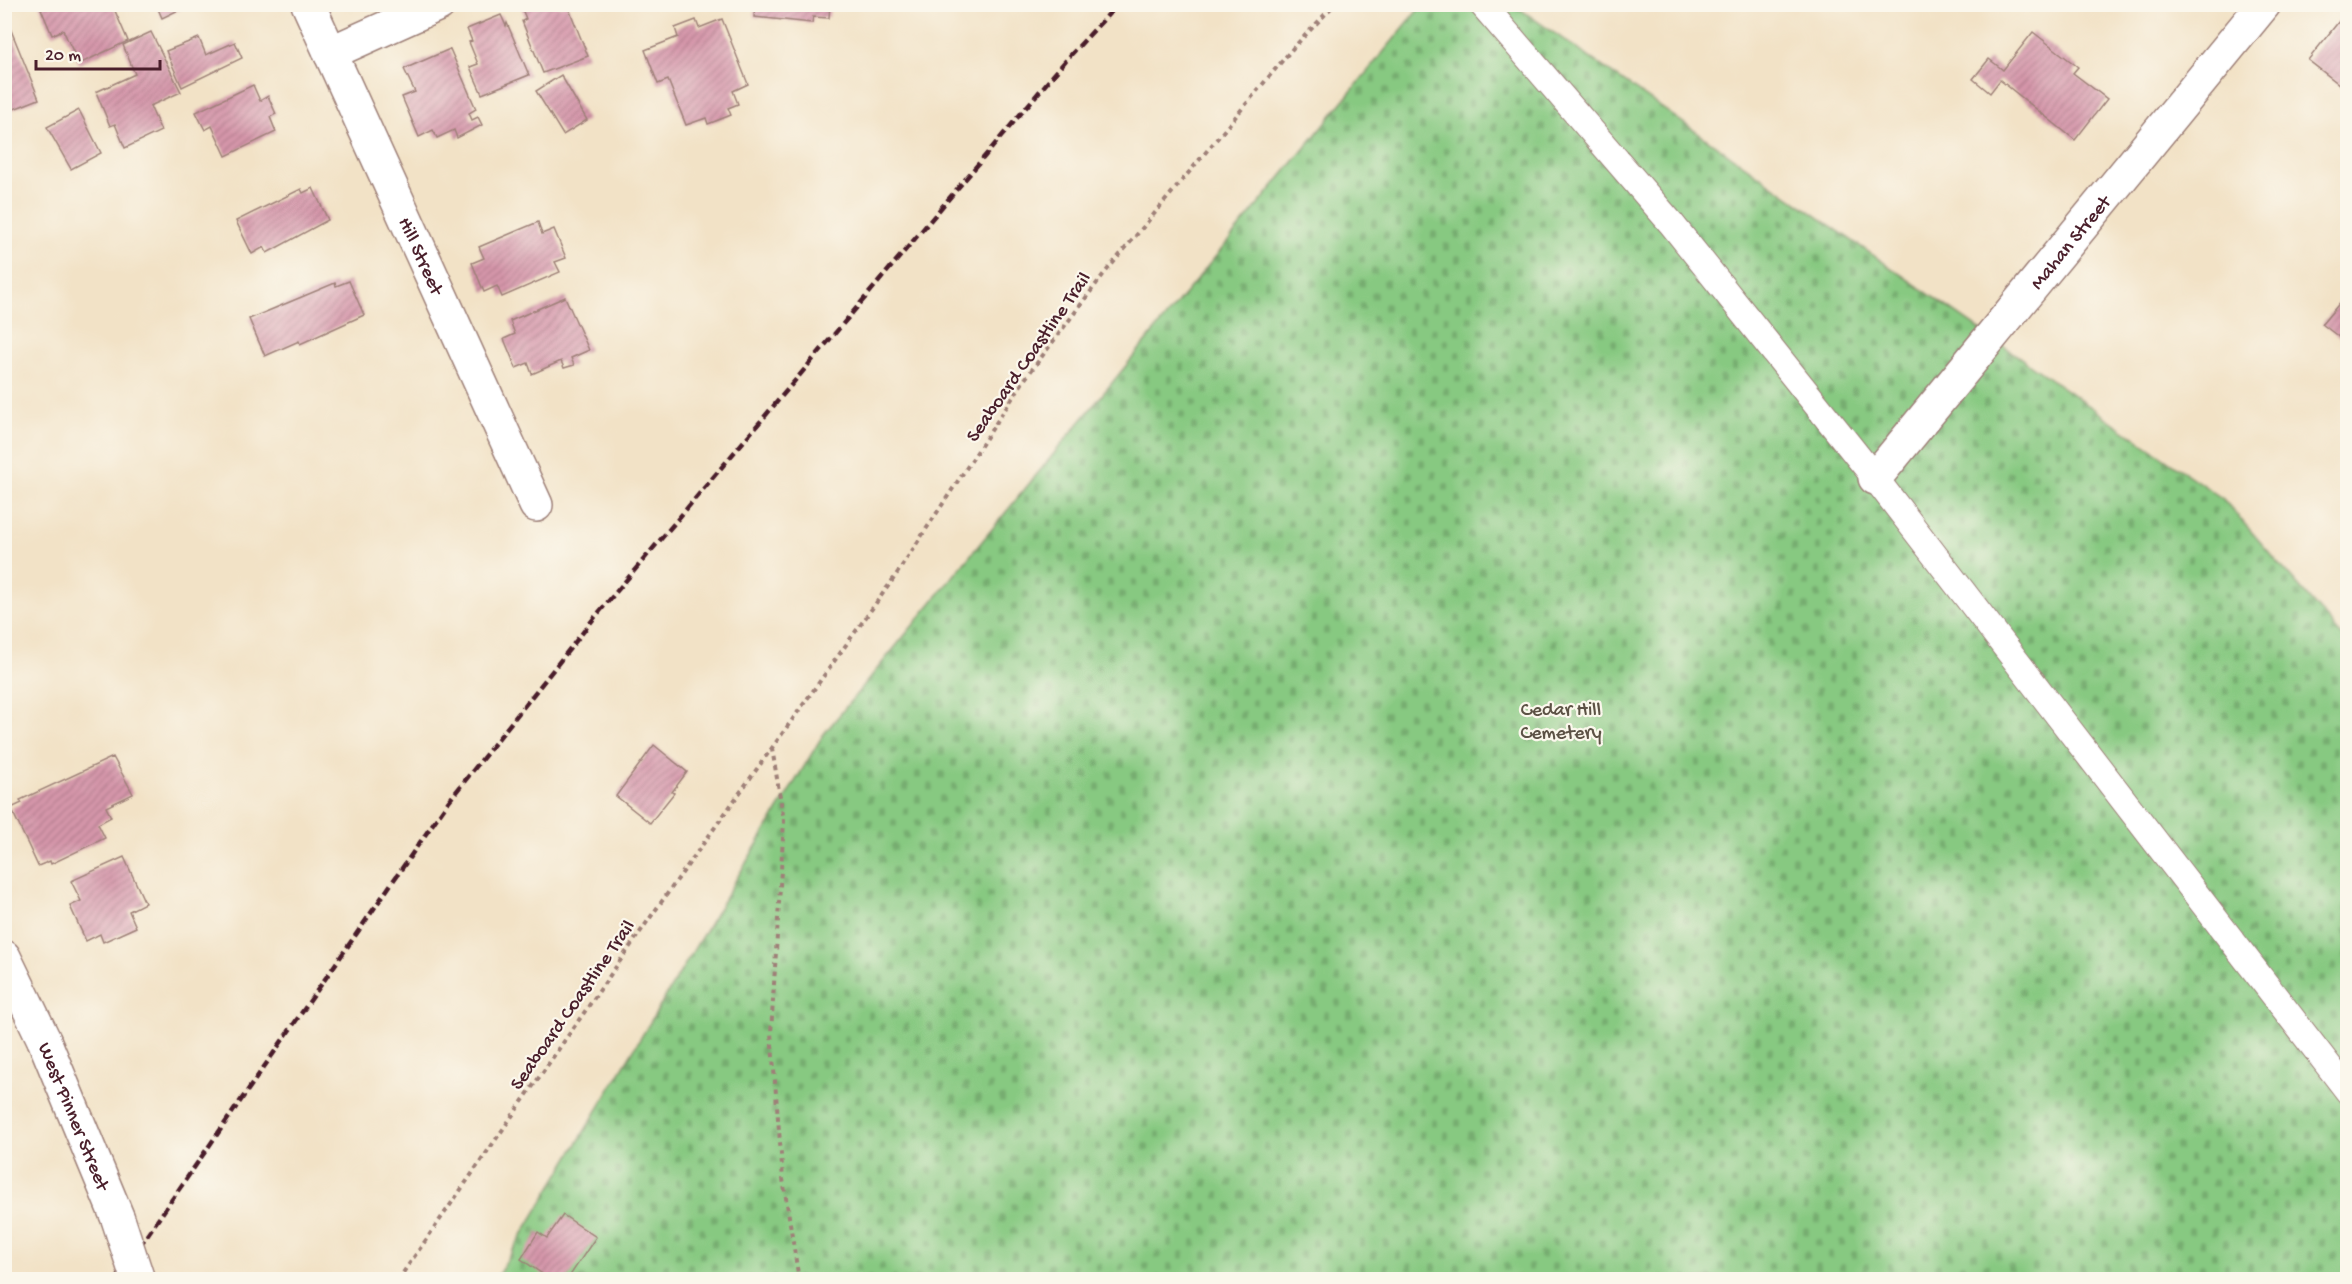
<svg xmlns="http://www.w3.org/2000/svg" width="2352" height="1284" font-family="'Gochi Hand',sans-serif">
  <defs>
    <pattern id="cemetery-stones" width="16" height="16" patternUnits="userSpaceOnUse" patternTransform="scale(1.5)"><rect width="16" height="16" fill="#87c981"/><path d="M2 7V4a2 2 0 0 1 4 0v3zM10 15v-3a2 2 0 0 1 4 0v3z" fill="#76ac70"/></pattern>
    <pattern id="building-hatch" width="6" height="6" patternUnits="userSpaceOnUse" patternTransform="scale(1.5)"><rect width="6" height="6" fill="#d596aa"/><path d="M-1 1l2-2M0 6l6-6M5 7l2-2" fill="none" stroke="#af7a8b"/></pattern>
  </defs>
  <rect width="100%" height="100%" fill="#fbf7ec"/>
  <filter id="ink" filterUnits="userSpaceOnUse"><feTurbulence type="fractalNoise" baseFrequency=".0167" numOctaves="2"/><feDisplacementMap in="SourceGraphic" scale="12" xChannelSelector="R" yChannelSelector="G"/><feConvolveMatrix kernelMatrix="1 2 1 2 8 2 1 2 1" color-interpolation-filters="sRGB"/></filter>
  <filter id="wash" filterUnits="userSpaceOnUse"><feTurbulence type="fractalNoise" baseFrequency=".008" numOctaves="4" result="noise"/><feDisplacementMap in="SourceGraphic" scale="24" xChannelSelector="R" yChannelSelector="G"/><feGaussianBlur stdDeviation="1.35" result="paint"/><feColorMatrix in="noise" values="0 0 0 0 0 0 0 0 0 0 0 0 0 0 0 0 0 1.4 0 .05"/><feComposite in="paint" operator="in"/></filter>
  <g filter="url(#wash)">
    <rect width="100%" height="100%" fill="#f2e2c6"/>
    <path fill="url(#cemetery-stones)" stroke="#687456" stroke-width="1.5" d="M1422,5h92l709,494 124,143v637l-1852,1 328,-545z"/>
    <g id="blocks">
      <g fill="url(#building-hatch)">
        <path d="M39,4h62l2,4 9,-4 16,37 -49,23 -16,-34 -11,5z"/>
        <path d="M156,4h35l-29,14z"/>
        <path d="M520,4h39v3l8,-3 21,52 -45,17 -21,-52 4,-2z"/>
        <path d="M755,4h75l-1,14 -16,-1 -1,6 -58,-6z"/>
        <path d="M2348,10v81l-40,-31z"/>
        <path d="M4,13l35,86 -35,14z"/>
        <path d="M501,15l5,11 1,-3 22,52 -47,19 -12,-27 8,-3 -9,-22 3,-1 -5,-12z"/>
        <path d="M722,19l26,65 -15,7 5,13 -10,4 3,7 -23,9 -2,-6 -20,7 -18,-45 -10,4 -13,-34 33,-13 -3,-9 21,-8 3,8z"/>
        <path d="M151,32l30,60 -31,14 11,25 -36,17 -10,-24 -5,2 -14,-34 39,-18 -12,-29z"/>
        <path d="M2033,32l45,35 -5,6 34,26 -32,41 -75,-60 -10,13 -17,-14 16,-20 14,11z"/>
        <path d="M199,38l7,17 29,-13 7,16 -60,29 -16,-36z"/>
        <path d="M450,49l26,60 -7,4 3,7 6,-3 4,8 -25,13 -3,-8 -17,8 -4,-8 -14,7 -17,-40 13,-5 -11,-23z"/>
        <path d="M561,75l26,45 -24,15 -27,-44z"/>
        <path d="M253,85l7,16 8,-5 8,18 -6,3 6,15 -50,24 -14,-30 -7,4 -9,-18z"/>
        <path d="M79,110l22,43 -30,16 -24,-42z"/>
        <path d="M313,188l15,32 -61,33 -3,-6 -12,7 -16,-33 65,-32 2,4z"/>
        <path d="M538,222l4,12 12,-5 12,29 -11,4 5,10 -58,25 -5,-11 -13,6 -12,-29 12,-5 -5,-11z"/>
        <path d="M349,281l15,34 -64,29 -1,-3 -34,15 -16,-37 86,-36 1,3z"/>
        <path d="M2348,293v51l-26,-20z"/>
        <path d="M565,297l24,53 -18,8 3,7 -10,3 -3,-7 -29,13 -4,-11 -12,5 -12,-29 11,-5 -5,-13z"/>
        <path d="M654,745l33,27 -15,20 2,1 -24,30 -34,-27z"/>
        <path d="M113,757l20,37 -27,13 5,10 -13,7 7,14 -54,26 -1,-3 -12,5 -27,-58 11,-5 -2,-3z"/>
        <path d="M124,857l21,46 -16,8 7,16 -33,15 -3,-8 -14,7 -16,-35 11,-5 -10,-20z"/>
        <path d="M563,1215l33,22 -29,43h-16l-30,-21 17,-27 9,6z"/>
      </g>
    </g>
  </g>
  <g filter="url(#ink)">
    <use href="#blocks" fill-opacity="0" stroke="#9e8078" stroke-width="1.5"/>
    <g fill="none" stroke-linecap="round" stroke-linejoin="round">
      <defs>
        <path id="service" d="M1482,4l189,219 204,255 473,613"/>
        <g id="minor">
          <path id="s1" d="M308,4l228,501"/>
          <path d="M330,53l109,-49"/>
          <path id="s2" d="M1875,478l389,-474"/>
        </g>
        <path id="secondary" d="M4,957l40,83"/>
      </defs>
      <use href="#service" stroke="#9e8078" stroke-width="28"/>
      <use href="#minor" stroke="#9e8078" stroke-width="36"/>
      <use href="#secondary" stroke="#9e8078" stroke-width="36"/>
      <g stroke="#9e8078" stroke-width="4" stroke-dasharray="4.5 4.5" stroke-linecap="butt">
        <path d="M772,748l12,73 -13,212 12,146 16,101"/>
        <path d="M398,1280l254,-365 242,-337 131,-199 78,-104 190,-227 42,-44"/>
      </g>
      <use href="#service" stroke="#fff" stroke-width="26"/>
      <use href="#minor" stroke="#fff" stroke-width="33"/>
      <use href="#secondary" stroke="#fff" stroke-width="33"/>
      <path stroke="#4a1f2b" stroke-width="4.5" stroke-dasharray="9 4.5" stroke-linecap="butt" d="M116,1280l332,-478 147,-185 472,-558 51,-55"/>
      <defs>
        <g id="secondary-bridge">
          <path id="s3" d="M44,1040l74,179 20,61"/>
        </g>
      </defs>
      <use href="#secondary-bridge" stroke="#9e8078" stroke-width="36" stroke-linecap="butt"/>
      <use href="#secondary-bridge" stroke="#fff" stroke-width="33"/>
    </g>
  </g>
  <g text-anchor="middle" stroke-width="4.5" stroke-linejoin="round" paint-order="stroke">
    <g font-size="20" fill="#4a1f2b" stroke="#fbf7ec">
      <text dy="7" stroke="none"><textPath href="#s2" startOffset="306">Mahan Street</textPath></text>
      <text dy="7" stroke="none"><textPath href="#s1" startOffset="276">Hill Street</textPath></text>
      <text transform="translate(1027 356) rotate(-55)" y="7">Seaboard Coastline Trail</text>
      <text transform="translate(571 1004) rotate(-55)" y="7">Seaboard Coastline Trail</text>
      <text dy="7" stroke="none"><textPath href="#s3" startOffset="82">West Pinner Street</textPath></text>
    </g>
    <g font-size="20" fill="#5c5245" stroke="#fbf7ec">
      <text x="1561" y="715">Cedar Hill<tspan x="1561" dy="23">Cemetery</tspan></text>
    </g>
  </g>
  <rect width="2352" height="1284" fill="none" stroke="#fbf7ec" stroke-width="24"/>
  <path d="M36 60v9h124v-9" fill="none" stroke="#4a1f2b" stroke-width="3"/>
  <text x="45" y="60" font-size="18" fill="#4a1f2b" stroke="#fbf7ec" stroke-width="4.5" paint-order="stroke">20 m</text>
</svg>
